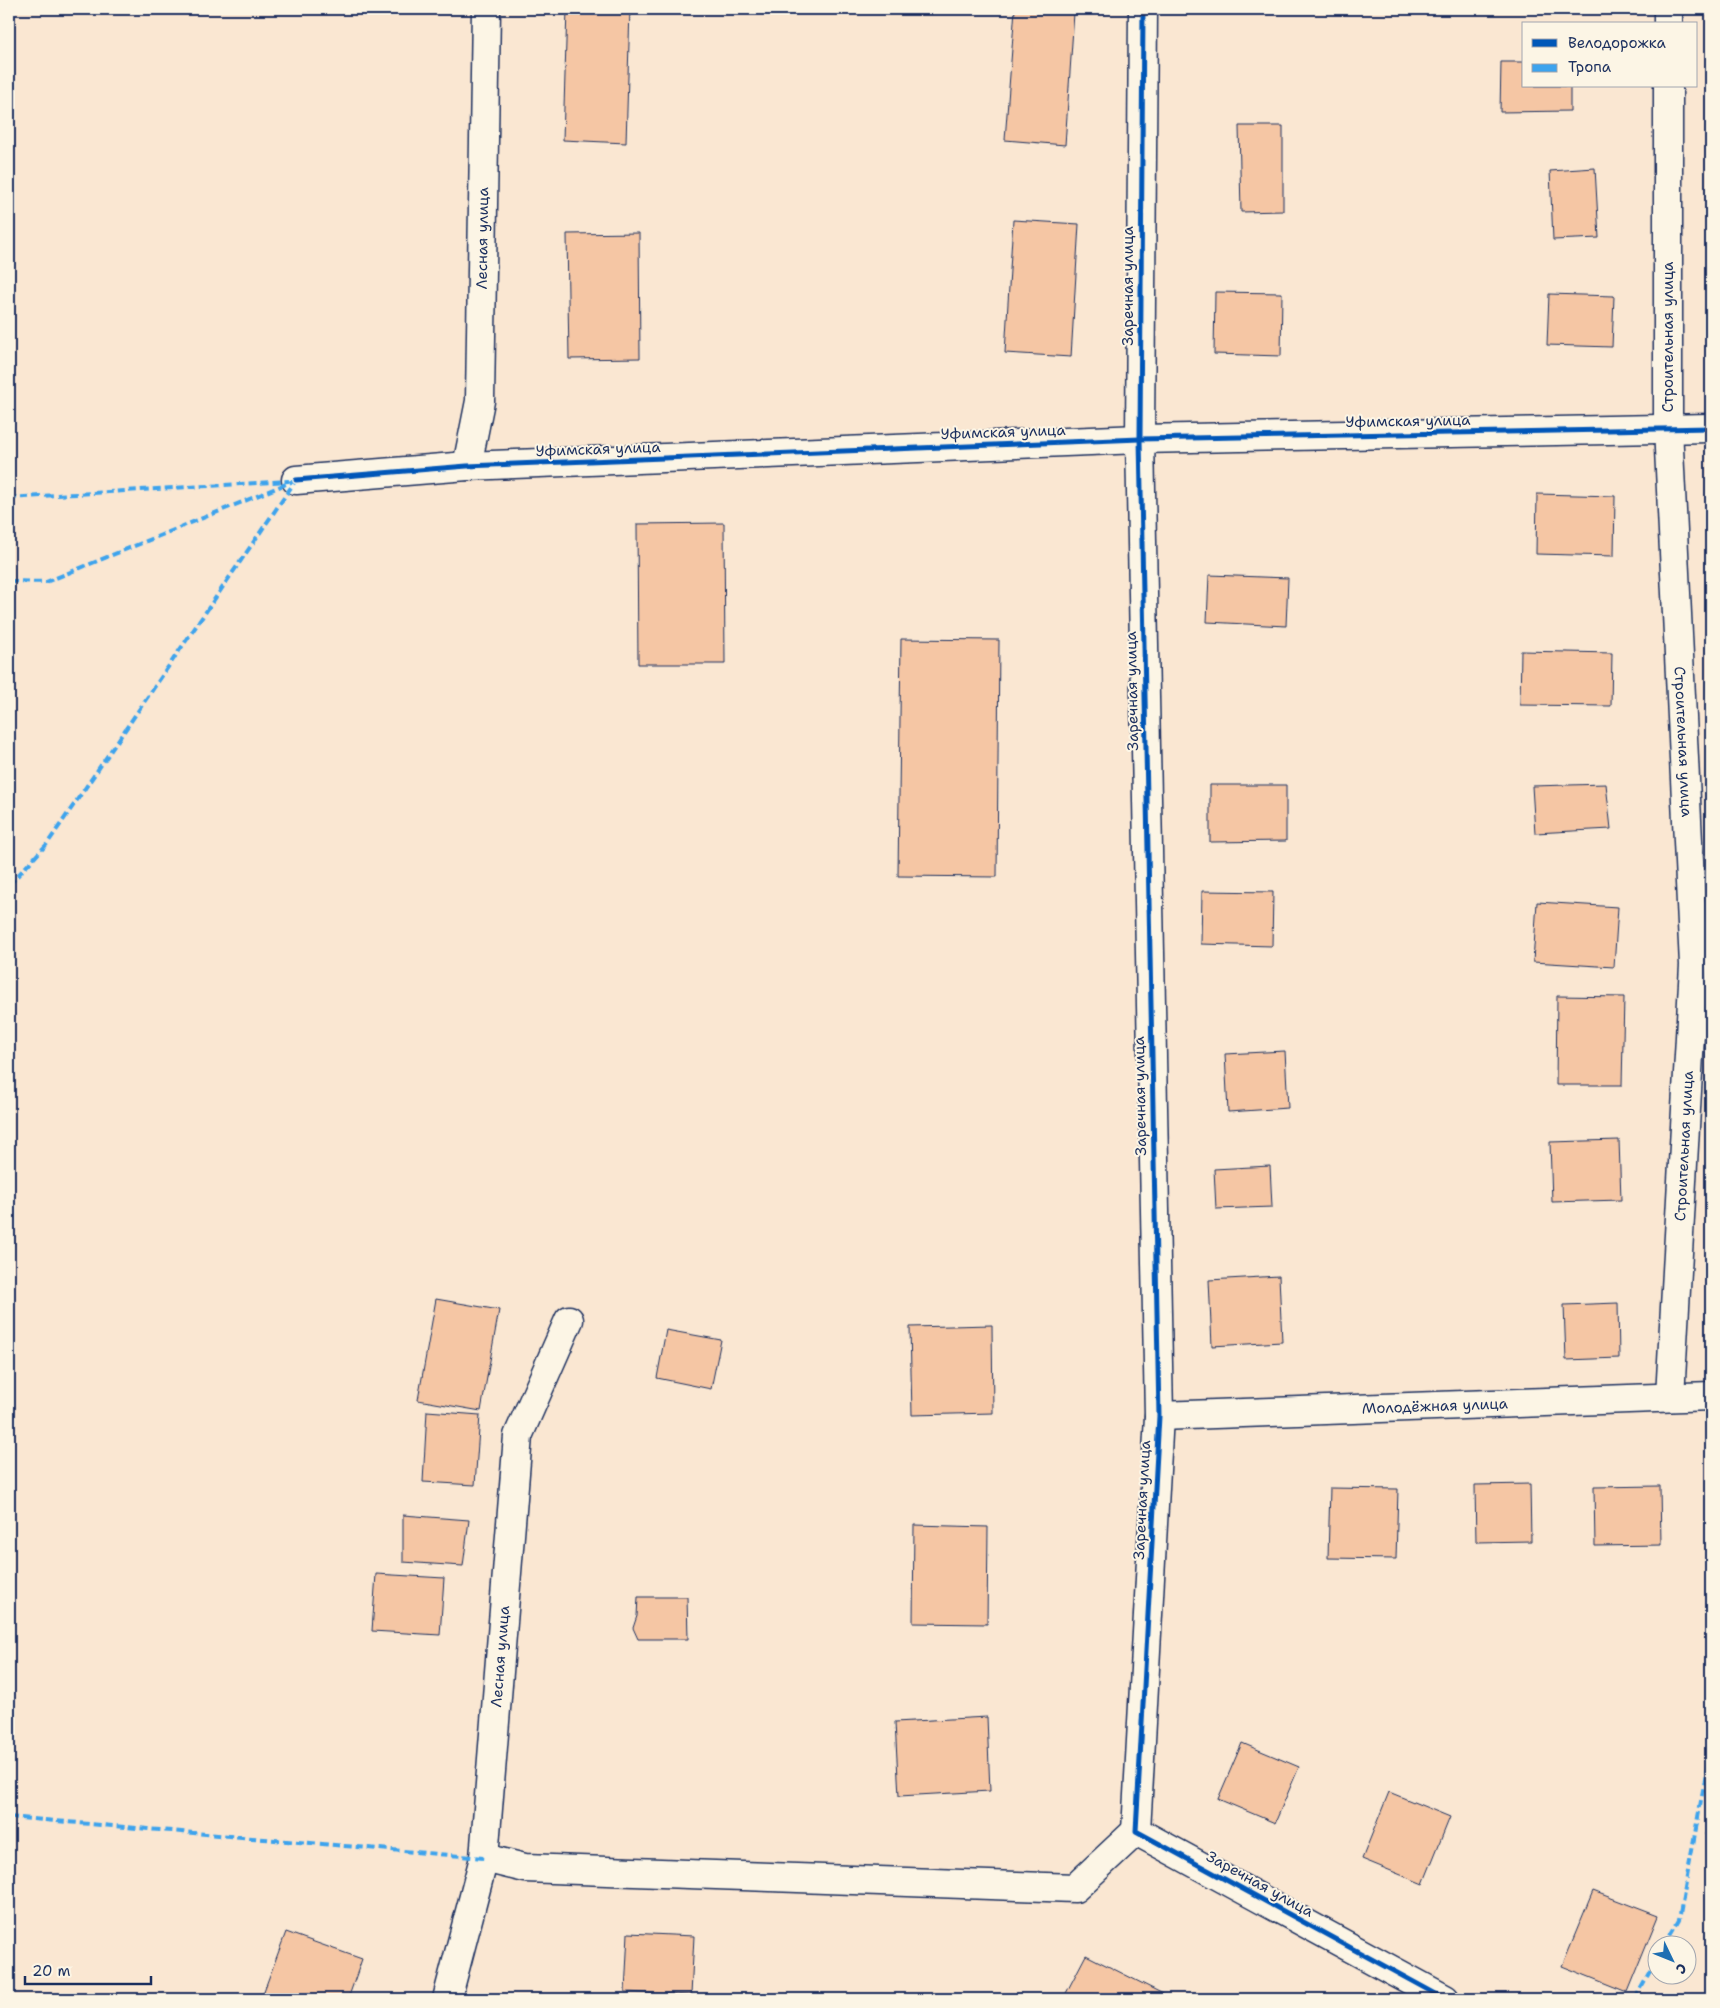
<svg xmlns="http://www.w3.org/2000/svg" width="1720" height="2008" font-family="'Shantell Sans',sans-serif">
  <rect width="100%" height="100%" fill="#fae7d2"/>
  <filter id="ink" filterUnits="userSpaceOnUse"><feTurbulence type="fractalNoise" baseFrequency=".02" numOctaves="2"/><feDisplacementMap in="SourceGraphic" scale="10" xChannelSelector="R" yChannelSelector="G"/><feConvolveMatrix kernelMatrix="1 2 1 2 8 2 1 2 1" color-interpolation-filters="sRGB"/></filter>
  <g filter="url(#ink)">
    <g fill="#f5c6a4" stroke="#1b2f5e">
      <path d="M567,9h63l-4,134 -63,-3z"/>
      <path d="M1015,9l59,4 -9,132 -60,-5z"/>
      <path d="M1501,62h23v24h46v25l-70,1z"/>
      <path d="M1239,126h44v85l-42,1z"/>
      <path d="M1595,168l4,70 -46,2 -3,-69z"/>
      <path d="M1013,220l66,4 -8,133 -66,-4z"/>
      <path d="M639,233l1,125 -71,1 -2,-125z"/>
      <path d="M1215,292l67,1 -1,63 -67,-2z"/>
      <path d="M1549,294l65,2 -2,51 -65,-2z"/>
      <path d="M1537,494l78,2 -1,60 -78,-2z"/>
      <path d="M724,523l1,141h-87l-1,-140z"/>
      <path d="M1209,575l79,3 -2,48 -79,-4z"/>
      <path d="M901,639l98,1 -2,237 -99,-1z"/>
      <path d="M1521,651l91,2 -1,53 -91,-1z"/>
      <path d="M1606,784l5,45 -76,4 -3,-47z"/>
      <path d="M1210,785h76v56l-76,1z"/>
      <path d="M1202,891l71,1 -1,54 -71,-2z"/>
      <path d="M1537,902l81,5 -4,60 -81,-5z"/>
      <path d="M1557,996l67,1 -2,88h-66z"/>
      <path d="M1285,1051l3,57 -60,4 -3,-58z"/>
      <path d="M1619,1140l2,60 -69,2 -2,-60z"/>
      <path d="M1270,1166l2,41 -56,2 -2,-40z"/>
      <path d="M1279,1276l3,66 -70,4 -3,-66z"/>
      <path d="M436,1299l63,11 -18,101 -63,-11z"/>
      <path d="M1618,1303l1,55 -53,2 -2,-55z"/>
      <path d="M992,1325l1,88 -81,2 -2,-88z"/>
      <path d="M666,1330l55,10 -10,49 -54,-11z"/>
      <path d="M427,1411l53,4 -5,70 -52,-3z"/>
      <path d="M1530,1484l1,57 -55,1 -1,-57z"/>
      <path d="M1660,1486l1,59 -66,1 -1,-59z"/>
      <path d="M1330,1488l68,1 -2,70 -68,-1z"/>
      <path d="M403,1515l66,5 -6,46 -60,-4z"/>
      <path d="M914,1525l74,2 -1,97 -74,-1z"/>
      <path d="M376,1574l68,4 -4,57 -68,-4z"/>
      <path d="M638,1597h49l1,42h-50l-5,-11 4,-12z"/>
      <path d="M987,1717l3,74 -91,5 -4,-74z"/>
      <path d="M1242,1743l57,24 -24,56 -57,-24z"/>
      <path d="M1389,1792l61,25 -27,67 -61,-25z"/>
      <path d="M1711,1801v35l-6,-1z"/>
      <path d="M1593,1891l65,25 -31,76 -65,-26z"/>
      <path d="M286,1932l76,27 -14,40h-87z"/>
      <path d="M628,1933l66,3 -3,59 -66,-3z"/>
      <path d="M1086,1955l87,44h-110z"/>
    </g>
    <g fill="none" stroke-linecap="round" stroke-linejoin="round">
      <defs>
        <g id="minor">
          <path d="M1143,9l-3,430 19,977 -23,415 309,168"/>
          <path d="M1668,24v-15"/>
          <path id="s1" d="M1668,86v342l26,537 -24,432"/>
          <path id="s2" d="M467,466l13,-65 6,-392"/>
          <path d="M296,480l171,-14 673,-27 571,-11"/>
          <path id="s3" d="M1159,1416l552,-20"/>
          <path d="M484,1858l41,10 550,20 61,-57"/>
          <path id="s4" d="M447,1999l37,-141 34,-422 51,-116"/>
        </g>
      </defs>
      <use href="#minor" stroke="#1b2f5e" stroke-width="31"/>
      <use href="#minor" stroke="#fcf5e5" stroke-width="28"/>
      <g stroke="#3da3ed" stroke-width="4" stroke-dasharray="8 4" stroke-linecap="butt">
        <path d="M9,498l280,-17"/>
        <path d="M9,581l37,1 250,-102"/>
        <path d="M9,885l38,-41 249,-364"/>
        <path d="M9,1817l475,41"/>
        <path d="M1664,1946l15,-26 32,-173"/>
        <path d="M1635,1999l23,-41"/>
      </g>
      <defs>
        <g id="cycleway">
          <path d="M1143,9l-3,430 19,977 -23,415 309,168"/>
          <path d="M296,480l171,-14 673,-27 571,-11"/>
        </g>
      </defs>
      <use href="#cycleway" stroke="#fcf5e5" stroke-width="8"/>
      <use href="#cycleway" stroke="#0057b8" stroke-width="5"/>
    </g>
  </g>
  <g text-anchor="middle" stroke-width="4" stroke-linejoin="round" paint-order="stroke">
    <g font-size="15" fill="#1b2f5e" stroke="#fcf5e5">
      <text dy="5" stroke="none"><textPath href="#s2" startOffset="229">Лесная улица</textPath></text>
      <text transform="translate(1128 286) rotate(-90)" y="5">Заречная улица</text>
      <text transform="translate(1668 337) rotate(-90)" y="5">Строительная улица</text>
      <text transform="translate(1408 421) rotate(-1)" y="5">Уфимская улица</text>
      <text transform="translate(1003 432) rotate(-2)" y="5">Уфимская улица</text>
      <text transform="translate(598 449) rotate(-2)" y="5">Уфимская улица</text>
      <text transform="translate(1132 691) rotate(-91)" y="5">Заречная улица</text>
      <text dy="5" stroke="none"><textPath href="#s1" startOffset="656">Строительная улица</textPath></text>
      <text transform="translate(1140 1096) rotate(-91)" y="5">Заречная улица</text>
      <text transform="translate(1684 1146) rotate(-87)" y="5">Строительная улица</text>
      <text dy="5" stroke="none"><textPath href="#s3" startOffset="276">Молодёжная улица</textPath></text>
      <text transform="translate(1142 1500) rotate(-87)" y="5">Заречная улица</text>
      <text dy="5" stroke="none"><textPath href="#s4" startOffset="348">Лесная улица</textPath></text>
      <text transform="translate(1260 1884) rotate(29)" y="5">Заречная улица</text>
    </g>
  </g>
  <rect width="1720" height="2008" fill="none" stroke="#fcf5e5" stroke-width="30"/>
  <rect x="15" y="15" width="1690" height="1978" fill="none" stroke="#1b2f5e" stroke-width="2" filter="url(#ink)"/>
  <rect x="1522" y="22" width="175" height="65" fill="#fcf5e5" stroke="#a2a6af"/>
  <rect x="1532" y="39" width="25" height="8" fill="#0057b8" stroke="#a2a6af"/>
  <text x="1568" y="48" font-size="15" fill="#1b2f5e">Велодорожка</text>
  <rect x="1532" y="64" width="25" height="8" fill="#3da3ed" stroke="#a2a6af"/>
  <text x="1568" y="72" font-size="15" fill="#1b2f5e">Тропа</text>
  <g transform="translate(1672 1960) rotate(133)"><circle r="24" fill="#fcf5e5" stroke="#a2a6af"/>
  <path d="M0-4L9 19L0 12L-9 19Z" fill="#1f6fb2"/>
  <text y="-8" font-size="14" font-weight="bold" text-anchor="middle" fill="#1b2f5e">С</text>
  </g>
  <path d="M25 1976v8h126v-8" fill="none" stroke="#1b2f5e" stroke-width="2.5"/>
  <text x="32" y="1976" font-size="15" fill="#1b2f5e" stroke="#fcf5e5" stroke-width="4" paint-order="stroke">20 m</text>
</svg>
